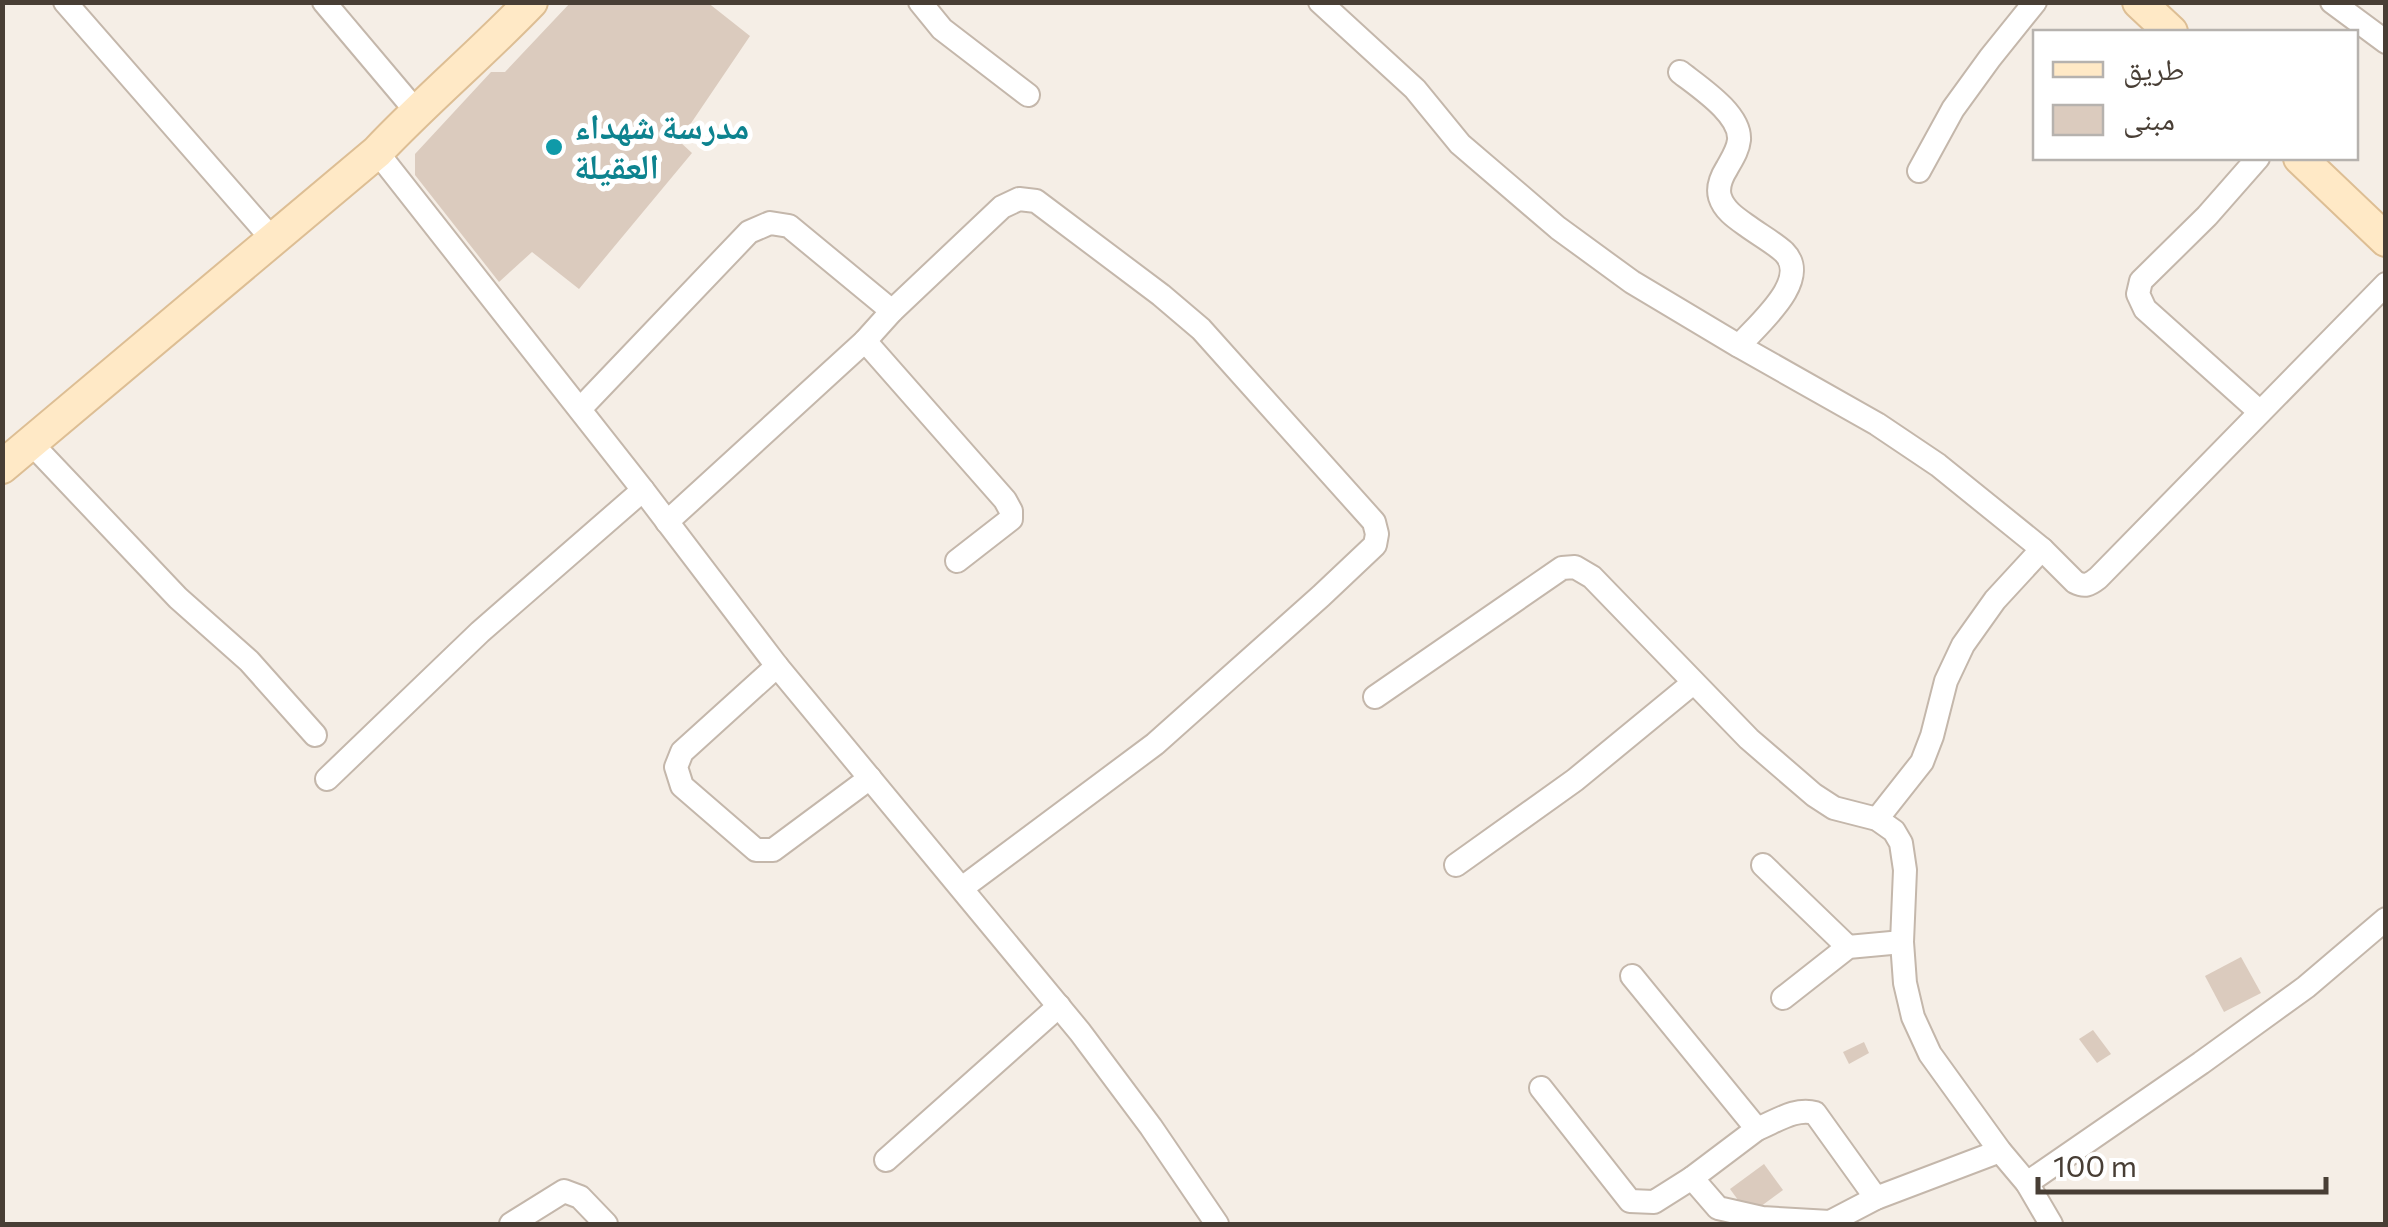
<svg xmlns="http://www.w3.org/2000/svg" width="2388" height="1227" font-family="Commissioner,'Noto Naskh Arabic',sans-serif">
  <rect width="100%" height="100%" fill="#f5eee6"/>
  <g fill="#dbcbbe">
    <path d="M571,2h136l43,34 -71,105 13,12 -113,136 -47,-37 -33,30 -84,-107v-21l76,-82h14z"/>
    <path d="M2241,957l20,36 -37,19 -19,-36z"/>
    <path d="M2093,1030l18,24 -14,9 -18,-24z"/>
    <path d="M1864,1042l5,11 -20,11 -6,-12z"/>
    <path d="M1764,1164l19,26 -34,25 -19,-26z"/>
  </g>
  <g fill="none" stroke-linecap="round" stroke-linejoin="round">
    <defs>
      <g id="street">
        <path d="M65,2l208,238"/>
        <path d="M324,2l92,109"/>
        <path d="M920,2l22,27 86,66"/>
        <path d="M1320,2l95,87 45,55 98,84 74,54 107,64 138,78 61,41 104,84 33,33c10,5 14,3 23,-4l288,-294"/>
        <path d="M2332,2l54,40"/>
        <path d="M1680,72c19,15 61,42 59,68 -1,10 -7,19 -12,28 -5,8 -10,19 -7,29 4,13 16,21 26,28 12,9 27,17 38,27 28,28 -26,72 -45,94"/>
        <path d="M377,152l266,338 134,176 303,366 71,95 66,97"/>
        <path d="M2258,158l-51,58 -66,65 -3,13 7,15 115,103"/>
        <path d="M1919,171l34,-62 37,-51 45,-56"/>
        <path d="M865,341l140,159 6,11v8l-54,42"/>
        <path d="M580,409l169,-177 21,-9 19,3 103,85"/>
        <path d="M31,443l147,155 71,63 66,74"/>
        <path d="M667,522l198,-181 27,-30 110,-104 17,-8 17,2 125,94 40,34 173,193 3,12 -2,11 -54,51 -166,148 -193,144"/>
        <path d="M777,666l-95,86 -6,15 6,19 74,64h17l97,-72"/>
        <path d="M1375,697l187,-129 13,-1 17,10 157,162 65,56 20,13 43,11 17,12 7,12 4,27 -3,72 3,41 8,34 17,37 70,97 27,32 24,41"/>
        <path d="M327,779l153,-147 163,-142"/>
        <path d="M1877,819l45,-57 10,-26 14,-55 17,-36 32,-45 47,-51"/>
        <path d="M1456,865l119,-85 118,-97"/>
        <path d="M1763,865l85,82"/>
        <path d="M1632,976l125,153 -65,49"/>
        <path d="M1783,998l65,-51 54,-5"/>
        <path d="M1541,1088l89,113 24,1 38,-24 26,30 44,10 68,4"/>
        <path d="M1757,1129c18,-7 39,-22 58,-16l61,85"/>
        <path d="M886,1160l173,-154"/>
        <path d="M2027,1183l174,-120 105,-76 80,-68"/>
        <path d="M511,1224l53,-33 16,6 26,27"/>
        <path d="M1830,1224v-2l46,-24 124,-47"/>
      </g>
      <g id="secondary">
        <path d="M2139,2l32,30"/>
        <path d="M2300,158l86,82"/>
        <path d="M2,467l375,-315c49,-52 104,-98 154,-150"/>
      </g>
    </defs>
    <use href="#street" stroke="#c4b7ab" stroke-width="26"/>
    <use href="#secondary" stroke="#ddbe94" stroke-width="36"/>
    <use href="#street" stroke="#fff" stroke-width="22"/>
    <use href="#secondary" stroke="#ffe9c6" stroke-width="32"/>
  </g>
  <circle fill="#0f9aa8" stroke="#fff" stroke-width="4" cx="554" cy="147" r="10"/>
  <g text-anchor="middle" stroke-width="10" stroke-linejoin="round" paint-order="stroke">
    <g font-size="35" font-weight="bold" fill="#0d838f" stroke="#fff" text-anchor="start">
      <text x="574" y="139">مدرسة شهداء<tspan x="574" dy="40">العقيلة</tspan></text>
    </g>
  </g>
  <rect width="2388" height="1227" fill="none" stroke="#483e35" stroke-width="10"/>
  <rect x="2033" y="30" width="325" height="130" fill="#ffffff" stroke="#b6b2ae" stroke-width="2.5"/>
  <rect x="2053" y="62" width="50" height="15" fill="#ffe9c6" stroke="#b6b2ae" stroke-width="2.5"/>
  <text x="2123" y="80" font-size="30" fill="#483e35">طريق</text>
  <rect x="2053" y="105" width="50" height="30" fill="#dbcbbe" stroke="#b6b2ae" stroke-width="2.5"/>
  <text x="2123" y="130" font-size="30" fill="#483e35">مبنى</text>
  <path d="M2038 1177v15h288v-15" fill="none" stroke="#483e35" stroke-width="5"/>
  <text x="2053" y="1177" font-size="30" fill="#483e35" stroke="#ffffff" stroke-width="8" paint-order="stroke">100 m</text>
</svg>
